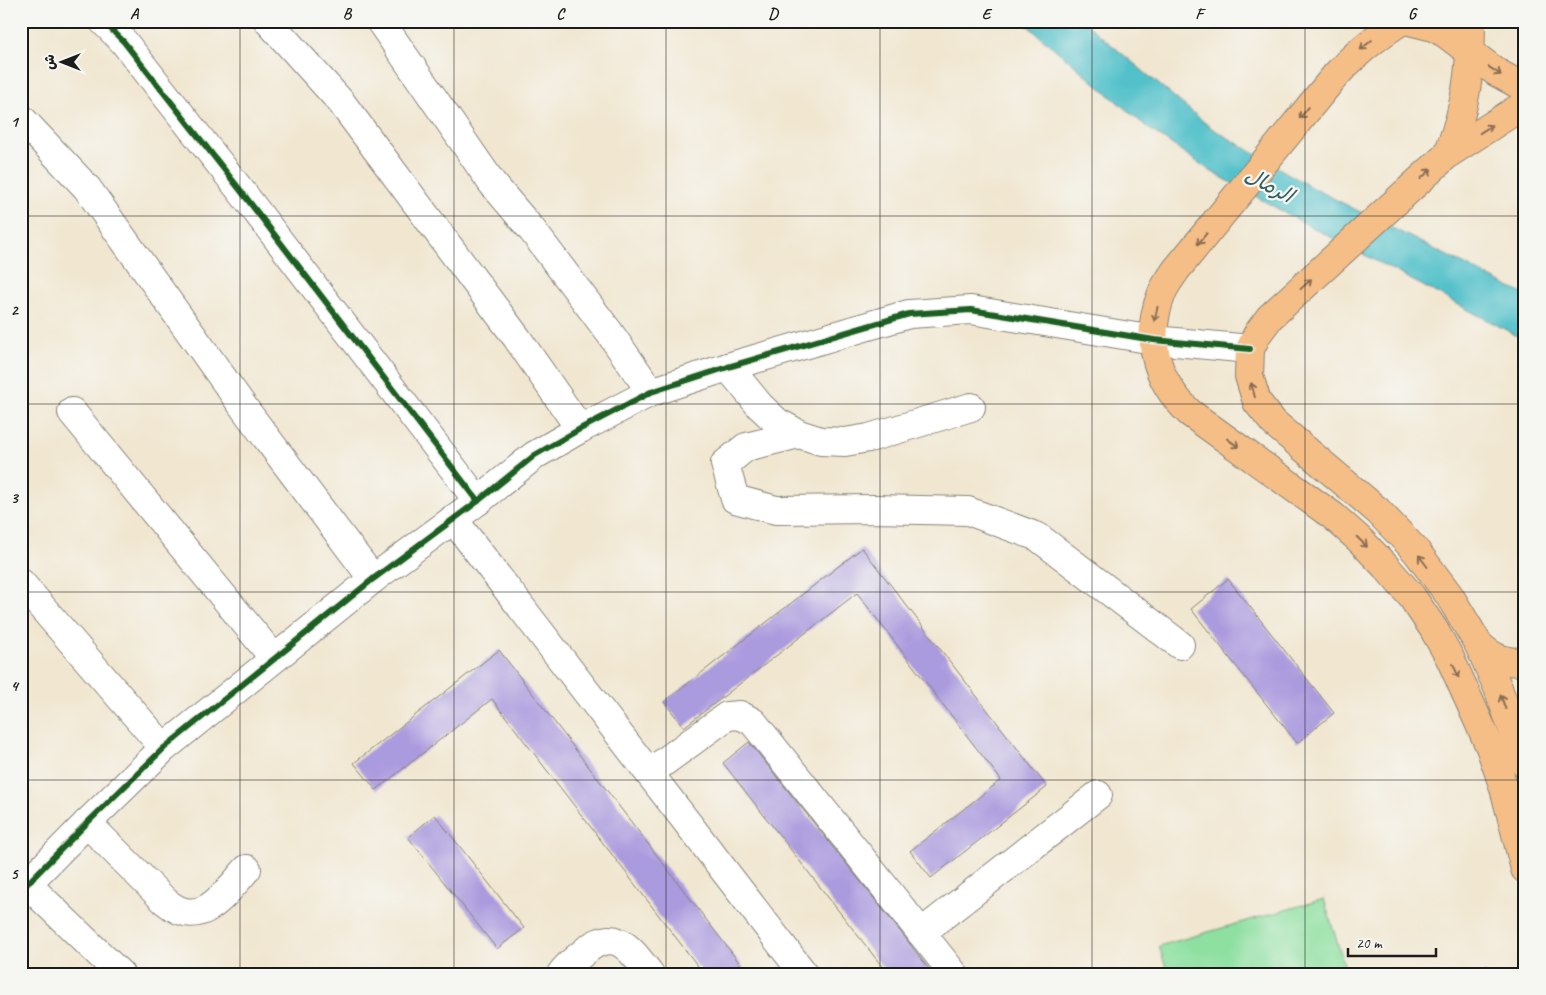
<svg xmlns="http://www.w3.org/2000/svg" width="1546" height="995" font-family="Caveat,'Playpen Sans Arabic',sans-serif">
  <rect width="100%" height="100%" fill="#f6f6f2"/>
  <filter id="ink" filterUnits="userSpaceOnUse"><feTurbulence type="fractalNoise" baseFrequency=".02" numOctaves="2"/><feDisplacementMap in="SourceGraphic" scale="10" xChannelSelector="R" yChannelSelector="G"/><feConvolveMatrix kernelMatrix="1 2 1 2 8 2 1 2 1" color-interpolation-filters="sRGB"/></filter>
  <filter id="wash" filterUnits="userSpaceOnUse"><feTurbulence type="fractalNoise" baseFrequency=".0096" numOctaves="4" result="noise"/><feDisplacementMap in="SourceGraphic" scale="20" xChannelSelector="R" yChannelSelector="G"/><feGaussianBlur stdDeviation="1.12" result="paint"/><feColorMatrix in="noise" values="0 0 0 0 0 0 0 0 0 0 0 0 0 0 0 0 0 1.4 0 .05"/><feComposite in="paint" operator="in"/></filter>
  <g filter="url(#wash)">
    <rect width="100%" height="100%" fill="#f1e7d1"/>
    <path fill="#8ee0a1" stroke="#557e5e" d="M1324,899l23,75h-179l-9,-28z"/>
    <path fill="#53c1ca" stroke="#386e73" d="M1022,21h61l127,106 99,59 216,109v45l-236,-125 -77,-43 -64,-44z"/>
    <g id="blocks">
      <g fill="#aa9ade">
        <path d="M862,548l185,239 -116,91 -21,-27 91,-71 -144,-187 -173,134 -20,-25z"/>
        <path d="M1228,579l106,134 -37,30 -106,-134z"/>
        <path d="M499,650l249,324h-44l-212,-275 -116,91 -22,-27z"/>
        <path d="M749,742l151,189 33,43h-45l-165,-211z"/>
        <path d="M435,815l89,113 -27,21 -89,-112z"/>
      </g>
    </g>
  </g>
  <g filter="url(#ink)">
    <use href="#blocks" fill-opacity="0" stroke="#868276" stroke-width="1"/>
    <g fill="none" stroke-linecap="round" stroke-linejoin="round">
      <defs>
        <g id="minor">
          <path d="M103,21l21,21 117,149 237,310"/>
          <path d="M268,21l73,81 176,236 63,91"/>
          <path d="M380,21l112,162 40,47 77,102 42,60"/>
          <path d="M21,118l66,70 160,224 126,167"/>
          <path d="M728,367l32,39 17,16 22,12 22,7 24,1 24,-4 102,-31"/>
          <path d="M72,412l202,246"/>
          <path d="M799,434l-53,13 -21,17 10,35 41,11 98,-1 94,2 70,26 142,108"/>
          <path d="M453,519l351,455"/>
          <path d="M21,583l143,165"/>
          <path d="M649,773l78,-57 13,-1 13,7 201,252"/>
          <path d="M87,823l78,78c36,31 59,-7 82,-32"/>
          <path d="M27,884l93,90"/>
          <path d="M21,890l66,-67 77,-75 209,-169 105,-78 57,-46 45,-26 71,-37 77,-25 181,-53 62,-4 183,30 96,9"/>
          <path d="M921,933l177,-138"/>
          <path d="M561,974c6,-9 15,-15 23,-22 32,-27 46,-3 66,22"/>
        </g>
        <g id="highway">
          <path d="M1401,21c-26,17 -44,31 -66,55l-159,194c-5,8 -11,15 -14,23 -18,45 -7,87 28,120l143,103 28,25 26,27 25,29 21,31 17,30 40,89 14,41 21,81"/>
          <path d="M1409,21l24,6 13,7 50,38 29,16"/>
          <path d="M1525,104l-77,50 -178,163 -12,16 -8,16 -1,27 8,26 17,21 104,88 38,40 33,44 30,50 19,43 27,76"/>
          <path d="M1448,154c18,-47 23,-83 23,-133"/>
          <path d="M1479,645c14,13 27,18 46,17"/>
        </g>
      </defs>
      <use href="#minor" stroke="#868276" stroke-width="30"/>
      <use href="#highway" stroke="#868276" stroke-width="30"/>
      <path stroke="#868276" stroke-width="3" stroke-dasharray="1 4" stroke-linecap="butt" d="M1486,965v9"/>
      <use href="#minor" stroke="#fff" stroke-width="28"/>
      <use href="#highway" stroke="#f6be87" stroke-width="28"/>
      <defs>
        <g id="cycleway">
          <path d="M103,21l21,21 117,149 237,310"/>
          <path d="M21,890l66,-67 77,-75 209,-169 105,-78 57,-46 45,-26 71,-37 77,-25 181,-53 62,-4 183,30 96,9"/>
        </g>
      </defs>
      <use href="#cycleway" stroke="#f6f6f2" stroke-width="9"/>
      <use href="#cycleway" stroke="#1b5e20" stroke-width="6"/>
    </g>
    <defs><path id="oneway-shaft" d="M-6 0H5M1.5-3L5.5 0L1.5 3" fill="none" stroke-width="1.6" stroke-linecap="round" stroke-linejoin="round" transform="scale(1.25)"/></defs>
    <g stroke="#896d52">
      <use href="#oneway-shaft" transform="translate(1366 45) rotate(140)"/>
      <use href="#oneway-shaft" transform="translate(1495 71) rotate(34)"/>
      <use href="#oneway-shaft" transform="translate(1304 113) rotate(129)"/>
      <use href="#oneway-shaft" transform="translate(1486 129) rotate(-33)"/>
      <use href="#oneway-shaft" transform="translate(1426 174) rotate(-43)"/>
      <use href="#oneway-shaft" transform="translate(1202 239) rotate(129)"/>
      <use href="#oneway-shaft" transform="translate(1306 284) rotate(-43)"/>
      <use href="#oneway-shaft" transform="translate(1156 314) rotate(102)"/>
      <use href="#oneway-shaft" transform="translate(1253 390) rotate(-105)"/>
      <use href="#oneway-shaft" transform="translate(1233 443) rotate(36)"/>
      <use href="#oneway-shaft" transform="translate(1362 542) rotate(44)"/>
      <use href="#oneway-shaft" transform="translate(1423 561) rotate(-127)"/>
      <use href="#oneway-shaft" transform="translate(1456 671) rotate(66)"/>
      <use href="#oneway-shaft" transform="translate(1503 702) rotate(-110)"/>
    </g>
  </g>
  <path fill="none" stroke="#1c1c1c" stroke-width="1" stroke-opacity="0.55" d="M240,21v953M454,21v953M666,21v953M880,21v953M1092,21v953M1305,21v953M21,216h1504M21,404h1504M21,592h1504M21,780h1504"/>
  <g text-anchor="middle" stroke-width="4.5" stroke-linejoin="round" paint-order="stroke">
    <g font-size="21" font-style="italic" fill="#325e62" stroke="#f6f6f2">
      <text transform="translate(1269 185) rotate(28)" y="7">الرمال</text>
    </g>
  </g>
  <rect width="1546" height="995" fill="none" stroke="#f6f6f2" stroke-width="55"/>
  <g transform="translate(62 62) rotate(270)" stroke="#f6f6f2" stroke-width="4" paint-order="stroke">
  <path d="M0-4L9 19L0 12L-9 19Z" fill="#1c1c1c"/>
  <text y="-8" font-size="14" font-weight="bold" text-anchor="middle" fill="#1c1c1c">ش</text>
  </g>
  <path d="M1348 948v8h88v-8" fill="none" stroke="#1c1c1c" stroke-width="2.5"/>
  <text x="1356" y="948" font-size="15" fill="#1c1c1c" stroke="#f6f6f2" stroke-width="4" paint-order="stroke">20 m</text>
  <rect x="28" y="28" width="1490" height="940" fill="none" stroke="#1c1c1c" stroke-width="2"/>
  <g font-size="16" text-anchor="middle" font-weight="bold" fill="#1c1c1c">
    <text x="134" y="19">A</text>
    <text x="347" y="19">B</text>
    <text x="560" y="19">C</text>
    <text x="773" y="19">D</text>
    <text x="986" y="19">E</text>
    <text x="1199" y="19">F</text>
    <text x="1412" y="19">G</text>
    <text x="14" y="127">1</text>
    <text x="14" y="315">2</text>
    <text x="14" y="503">3</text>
    <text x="14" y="691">4</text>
    <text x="14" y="879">5</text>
  </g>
</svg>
